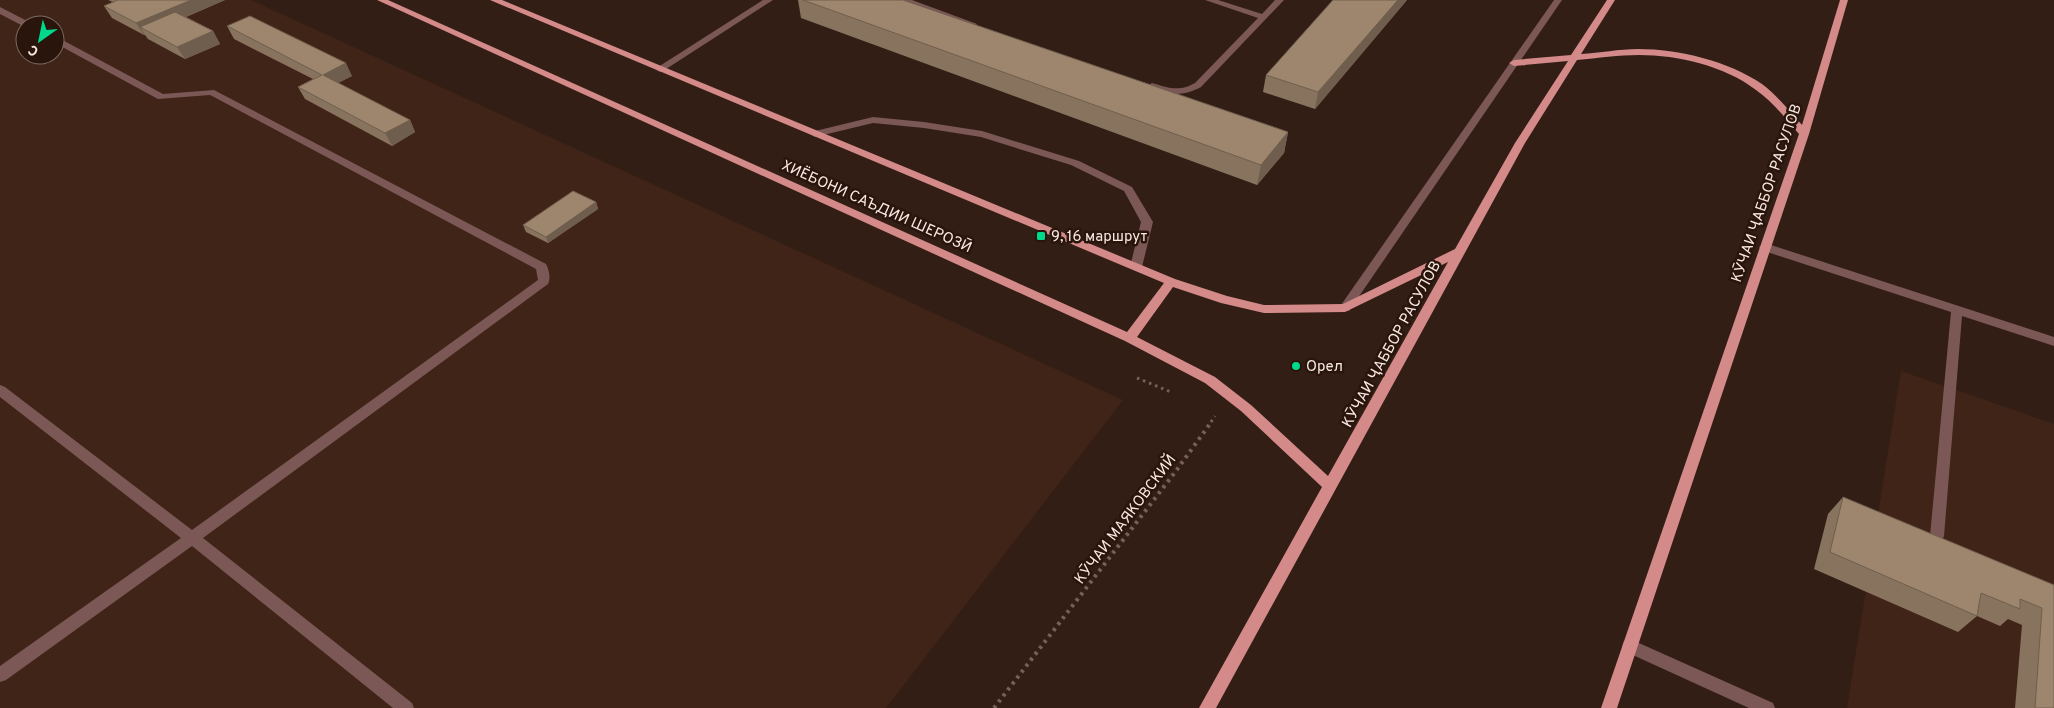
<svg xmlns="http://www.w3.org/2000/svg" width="2054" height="708" font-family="Overpass,sans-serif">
  <rect width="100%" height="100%" fill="#331e15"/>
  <g fill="#402418" fill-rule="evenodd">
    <path d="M0,0h251l872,400 -237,308h-886zM25,25h30v30h-30z"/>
    <path d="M1901,371l153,53v284h-207z"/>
  </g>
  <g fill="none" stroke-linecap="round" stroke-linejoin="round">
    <g stroke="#746158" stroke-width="3" stroke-dasharray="2.5 4" stroke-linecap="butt">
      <path d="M1137,378l34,14"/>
      <path d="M1211,422l4,-6"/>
    </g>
    <path stroke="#746158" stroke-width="4" stroke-dasharray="3 4.5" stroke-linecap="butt" d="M994,708l182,-237 36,-50"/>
    <g fill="#7b5856" fill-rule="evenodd">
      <path d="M763,0h10l-110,71 -3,1 -5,-3z"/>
      <path d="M900,0h12l65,24 -1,2h-6z"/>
      <path d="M1205,0h13l44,14 13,-14h9l-83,87c-18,10 -33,8 -52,1l-2,-2 5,-3c17,5 27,9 43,0l63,-65z"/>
      <path d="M0,7l31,16 1,2h-7v2l-25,-13z"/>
      <path d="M55,36l108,58 51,-4 332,174c3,5 5,15 2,20l-345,254 209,165 2,5h-21l-201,-162 -186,134 -6,2v-16l181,-128 -181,-141v-12l5,2 187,143 346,-250 -2,-11 -322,-172 -4,-2 -52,4 -103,-56z"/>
      <path d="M873,117l51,5 58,9 97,30 53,26 21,35 -11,45 -6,4 -6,-4 11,-45 -17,-31 -53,-26 -90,-28 -57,-9 -51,-5 -58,14 -5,-3 1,-2z"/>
      <path d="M1765,243l289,94v9l-92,-30 -18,220 -2,4 -5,2 -5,-2 -2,-4 21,-224 -190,-62 -2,-3z"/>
      <path d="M1630,639l143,64 2,5h-26l-125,-57 -2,-5 2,-5z"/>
    </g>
    <path fill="#7b5856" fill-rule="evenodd" d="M1554,0h8l-213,311h-8l-2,-3 2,-3z"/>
    <path fill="#d38a88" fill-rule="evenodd" d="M377,0h11l739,332 37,-49 -674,-283h12l673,279 52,17 37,9 79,-1 112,-55 60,-106 53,-82 -54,5 -5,-3 5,-3 57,-5 36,-55h8l-34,54c19,-1 38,-5 57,-5 41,0 90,12 124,35 15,11 27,27 40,41l38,-125h8l-39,134 -192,574h-16l198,-574c-13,-15 -26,-32 -43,-44 -31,-24 -78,-35 -117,-35 -20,0 -41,3 -62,5l-52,83 -309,565h-17l123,-221 -81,-76 -36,-28 -80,-42zM1448,262l-120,214 -77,-71 -36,-28 -78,-40 36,-50 48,16 43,10 81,-1z"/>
  </g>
  <g fill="#88735f">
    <path d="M108,0h117l-39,17 27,14 7,13 -35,15 -37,-20 -3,-4h-1l-32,-17 -8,-12 9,-4z"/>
    <path d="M798,0h105l385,132 -4,21 -27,32 -456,-167z"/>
    <path d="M1407,0l-92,109 -52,-17 3,-17z"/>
    <path d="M227,26l125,50 -14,7 72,37 5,12 -23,14 -87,-47 -7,-12 15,-8 -79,-40z"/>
    <path d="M596,202l2,7 -50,34 -22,-11 -3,-7z"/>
    <path d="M1843,497l211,88v123h-39l7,-83 -14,-6 -8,7 -23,-10 -19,16 -144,-63 14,-55z"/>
  </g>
  <g fill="#6f5e4d">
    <path d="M191,0h34l-74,32 -11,-5 5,8h-1l-8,-12z"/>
    <path d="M1398,0h9l-92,109 3,-17z"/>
    <path d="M213,31l7,13 -35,15 -8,-12z"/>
    <path d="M346,63l6,13 -23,11 -6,-12z"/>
    <path d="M410,120l5,12 -23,14 -7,-13z"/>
    <path d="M1288,132l-4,21 -27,32 4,-20z"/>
    <path d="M596,202l2,7 -50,34 -2,-6z"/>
  </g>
  <g fill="#9e866e" stroke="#6f5e4d">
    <path d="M118,0h73l-55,23 -32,-17z"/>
    <path d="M803,0h100l385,132 -27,33z"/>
    <path d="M1333,0h65l-80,92 -52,-17z"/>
    <path d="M175,12l38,19 -36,16 -37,-20z"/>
    <path d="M250,16l96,47 -23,12 87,45 -25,13 -87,-46 24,-12 -95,-49z"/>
    <path d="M573,191l23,11 -50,35 -23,-12z"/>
    <path d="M1843,497l211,88v123h-19l7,-100 -22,-9v10l-39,-16 -4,23 -147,-64z"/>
  </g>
  <g fill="#00d98c" stroke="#29150c" stroke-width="2">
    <rect x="1036" y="231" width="10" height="10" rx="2.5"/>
    <circle cx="1296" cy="366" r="5"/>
  </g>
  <g text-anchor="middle" stroke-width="5" stroke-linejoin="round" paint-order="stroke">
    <g font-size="15" fill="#f8e9e2" stroke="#29150c">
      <text transform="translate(1766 193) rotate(-71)" y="5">КӮЧАИ ҶАББОР РАСУЛОВ</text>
      <text transform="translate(877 206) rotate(24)" y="5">ХИЁБОНИ САЪДИИ ШЕРОЗӢ</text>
      <text transform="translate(1391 344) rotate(-61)" y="5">КӮЧАИ ҶАББОР РАСУЛОВ</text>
      <text transform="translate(1125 519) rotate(-53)" y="5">КӮЧАИ МАЯКОВСКИЙ</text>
    </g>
    <g font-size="15" fill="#f8e9e2" stroke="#29150c" text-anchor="start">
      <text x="1051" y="241">9, 16 маршрут</text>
      <text x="1306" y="371">Орел</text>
    </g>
  </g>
  <g transform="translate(40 40) rotate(213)"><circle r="24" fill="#29150c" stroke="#7c6a62"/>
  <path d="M0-4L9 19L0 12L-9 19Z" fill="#00d98c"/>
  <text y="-8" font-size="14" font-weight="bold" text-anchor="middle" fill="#f8e9e2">С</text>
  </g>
</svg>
